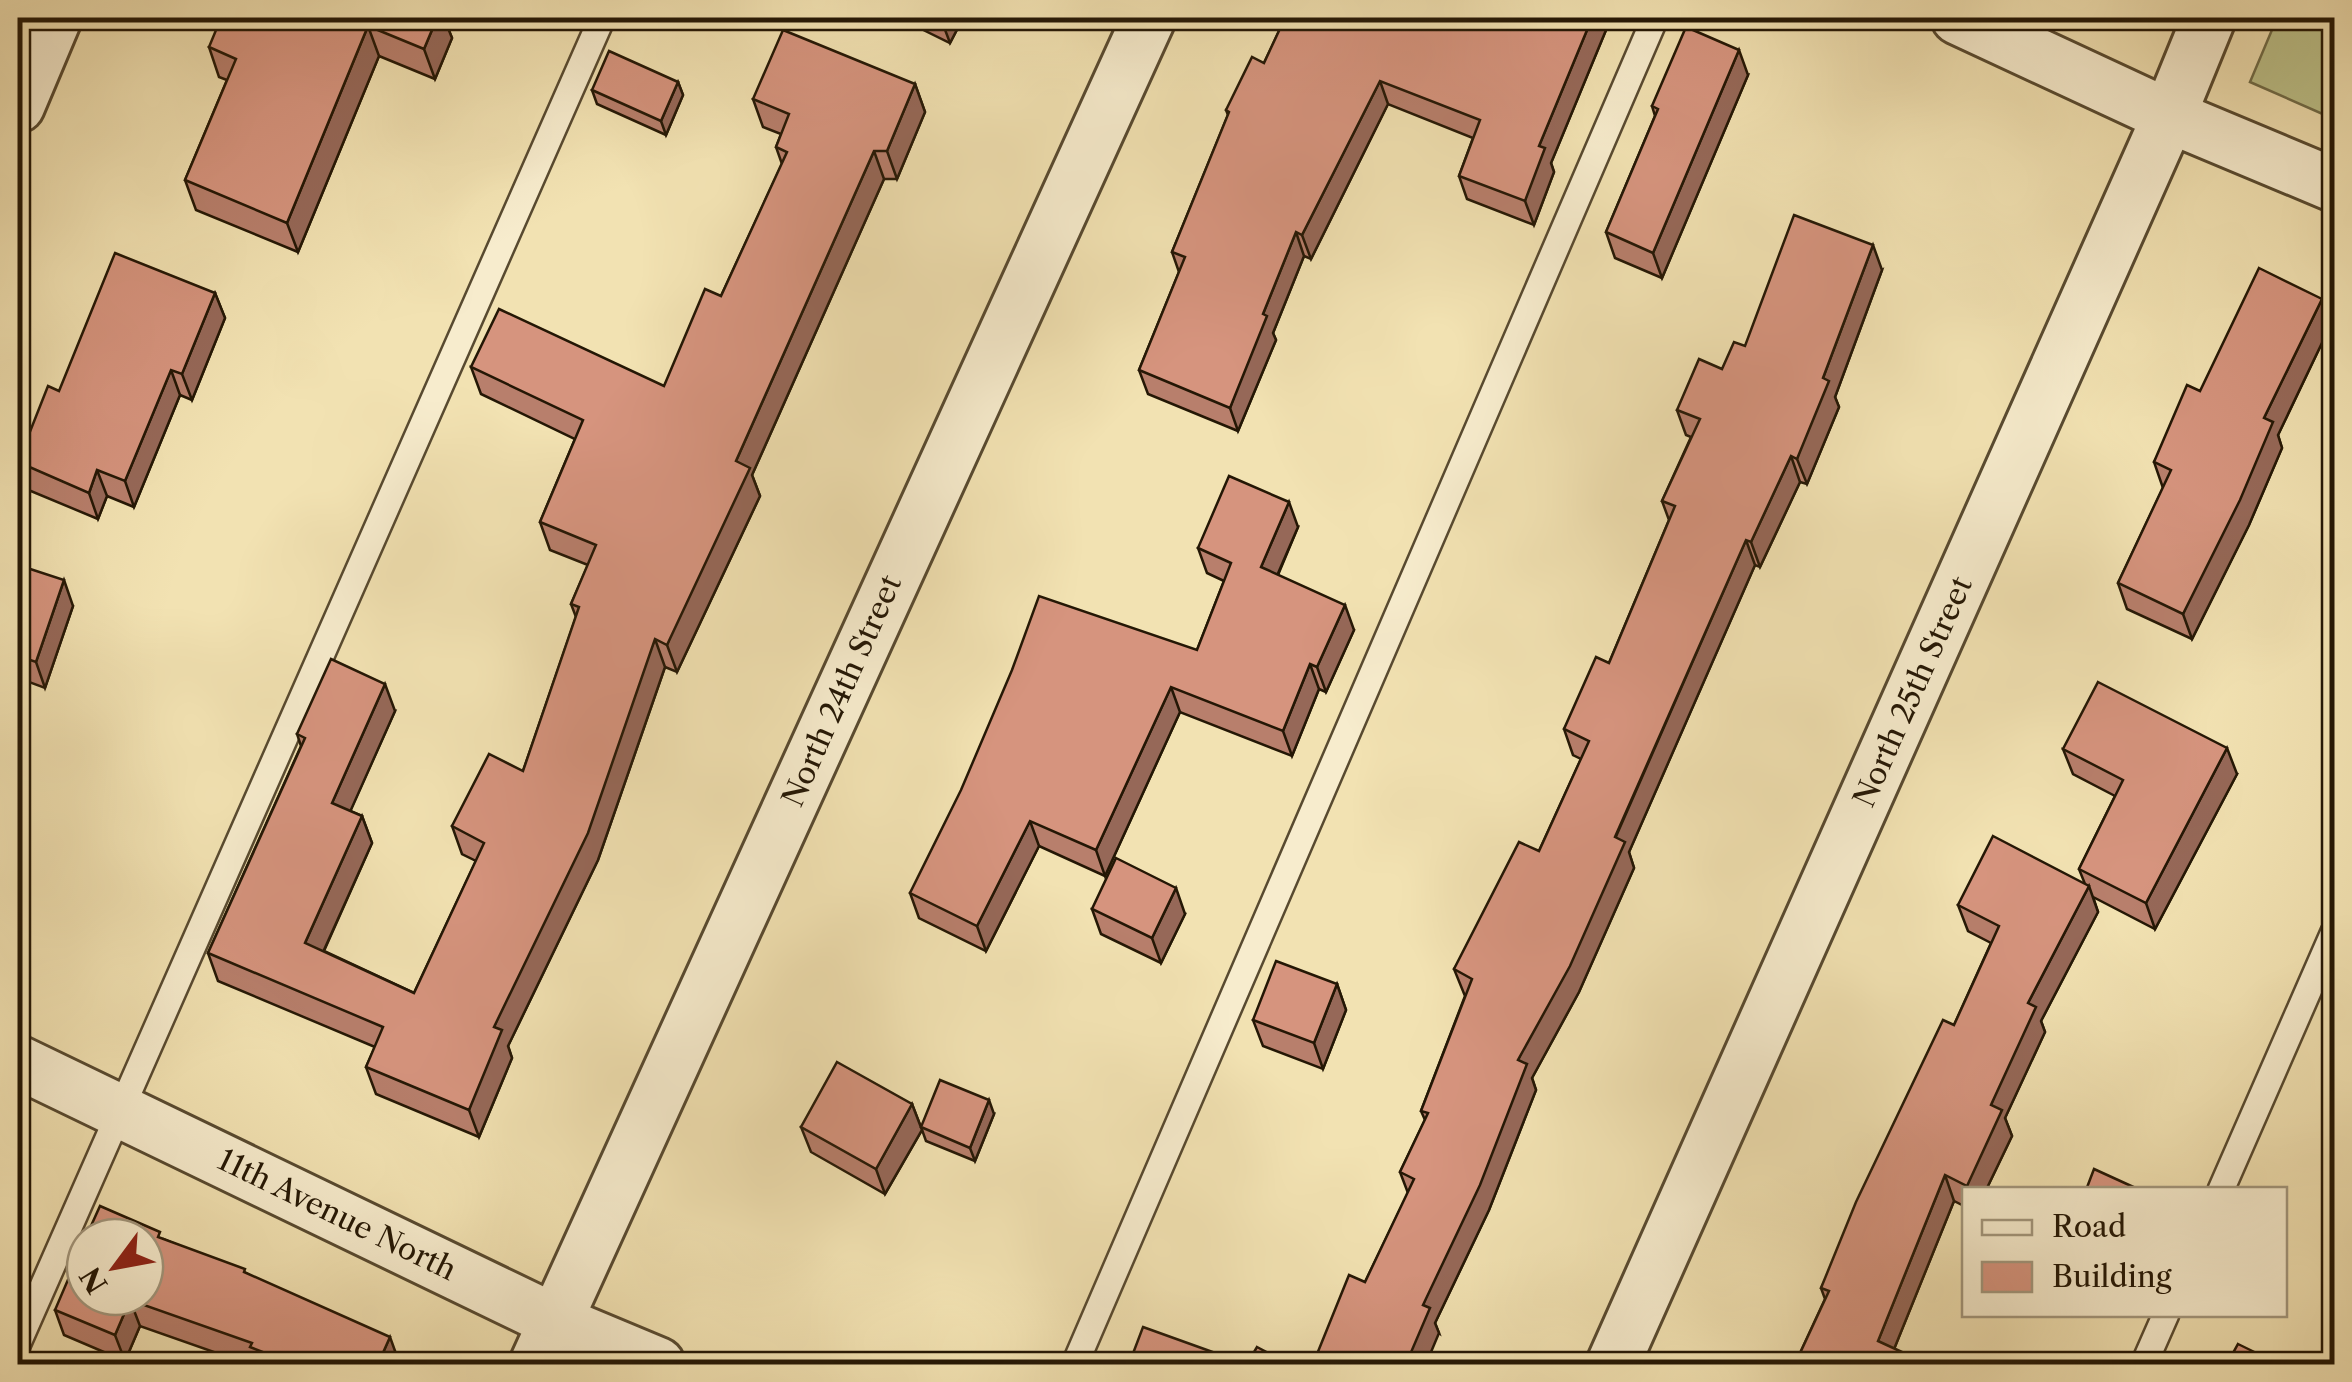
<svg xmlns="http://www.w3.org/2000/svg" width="2352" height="1382" font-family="'Libre Caslon Text',serif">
  <rect width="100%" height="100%" fill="#f2e2b2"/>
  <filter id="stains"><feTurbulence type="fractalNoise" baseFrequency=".002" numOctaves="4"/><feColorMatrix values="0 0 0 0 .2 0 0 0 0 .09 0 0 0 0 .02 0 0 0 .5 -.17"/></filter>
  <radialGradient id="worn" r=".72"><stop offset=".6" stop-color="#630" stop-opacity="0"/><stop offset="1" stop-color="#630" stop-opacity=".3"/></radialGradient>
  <path fill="#bdc28a" stroke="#706c48" stroke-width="2.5" d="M2277,18h57v101l-84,-37z"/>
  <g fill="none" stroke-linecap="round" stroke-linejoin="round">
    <defs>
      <g id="lane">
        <path d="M2221,1190l113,-258"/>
        <path d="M18,1343l584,-1325"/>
        <path d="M1075,1364l580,-1346"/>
        <path d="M2144,1364l22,-50"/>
      </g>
      <g id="street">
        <path d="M1958,18l211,98 165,69"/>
        <path d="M18,106l37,-88"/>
        <path d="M18,1062l537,259 103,43"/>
        <path d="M536,1364l613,-1346"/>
        <path d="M1613,1364l556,-1248 40,-98"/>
      </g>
    </defs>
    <use href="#lane" stroke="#584a30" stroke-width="30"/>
    <use href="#street" stroke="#584a30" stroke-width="58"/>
    <use href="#lane" stroke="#f7eccd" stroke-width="25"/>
    <use href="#street" stroke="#f7eccd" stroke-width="52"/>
  </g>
  <g fill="#b87f6c" stroke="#241705" stroke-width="2.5">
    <path d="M444,18l8,20 -17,41 -56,-23 -81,196 -102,-42 -11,-30 42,-100 -8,-3 -10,-30z"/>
    <path d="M899,18h64l-13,25z"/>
    <path d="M1285,18h326l-60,145 3,9 -20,53 -67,-26 -8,-23 14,-38 -85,-34 -77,155 -7,-3 -31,77 3,7 -38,91 -90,-37 -9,-24 40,-98 -7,-20 56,-137 -2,-5 38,-47z"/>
    <path d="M1748,75l-86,203 -47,-20 -9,-26 49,-116 -3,-10z"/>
    <path d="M678,82l5,13 -17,40 -69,-31 -5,-14z"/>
    <path d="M915,84l10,28 -28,67h-13l-132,296 8,21 -83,176 -12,-5 -67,193 -90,186 4,12 -33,79 -103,-43 -10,-27 9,-20 -157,-66 -10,-28 93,-207 -4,-12 98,-23 -45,100 12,5 10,27 -48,108 90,42 62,-132 -14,-7 -10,-28 71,-55 53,-154 -5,-13 17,-39 -38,-15 -10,-28 35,-83 -94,-45 -10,-27 193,19 57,-90 61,-132 -6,-17 5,-13 -18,-7 -10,-28z"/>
    <path d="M1882,270l-47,127 4,10 -32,77 -7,-2 -40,85 -5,-2 -126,287 5,16 -55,124 -47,86 4,12 -47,120 -54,113 4,10 -74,-51 43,-89 -8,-21 25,-52 -4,-9 44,-115 -11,-27 85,-118 42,-92 -8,-4 -9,-26 45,-66 60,-143 -7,-19 29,-64 -5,-2 -9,-25 45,-41 23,-23z"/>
    <path d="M215,293l10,25 -33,82 -12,-5 -46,112 -27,-11 -9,23 -72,-30 -8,-27 41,-71z"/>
    <path d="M2331,324l-53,111 4,13 -33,77 -57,114 -65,-30 -9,-26 45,-95 -9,-26 46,-71z"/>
    <path d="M1298,527l-20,48 76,55 -28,62 -7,-3 -27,67 -112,-44 -75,164 -66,-30 -53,105 -67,-33 -9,-25 287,-243 27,-69 -17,-8 -9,-25z"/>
    <path d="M18,565l55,41 -28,82 -27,-10z"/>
    <path d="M2063,749l174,25 -82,155 -62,-32 5,15 -57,109 4,11 -40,86 7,18 -26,54h-22v16l-10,-5 -60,148 -99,15 30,-65 -4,-11 133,-263 37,-82 -23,-12 -10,-26 127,-21 -6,-15 36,-73 -42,-22z"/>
    <path d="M1092,909l93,5 -24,49 -60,-29z"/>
    <path d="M1337,984l9,26 -23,59 -60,-23 -10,-26z"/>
    <path d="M912,1104l10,26 -37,64 -74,-42 -10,-25z"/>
    <path d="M994,1114l-19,47 -49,-20 -5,-14z"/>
    <path d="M163,1239l83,34 153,89 -1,2h-150l-108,-38 -15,35 -61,-26 -9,-25z"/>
  </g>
  <g fill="#966858" stroke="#241705" stroke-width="2.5">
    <path d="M437,18h7l8,20 -17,41 -11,-30z"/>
    <path d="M942,18h21l-13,25 -9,-24z"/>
    <path d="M1592,18h19l-60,145 3,9 -20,53 -9,-24 14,-55z"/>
    <path d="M368,26l11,30 -81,196 -11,-29z"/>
    <path d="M1739,50l9,25 -86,203 -9,-25z"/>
    <path d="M1380,81l8,23 -77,155 -9,-24z"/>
    <path d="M678,82l5,13 -17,40 -5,-14z"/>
    <path d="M915,84l10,28 -28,67 -10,-28z"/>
    <path d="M874,151l10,28 -132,296 8,21 -83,176 -10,-27 69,-184z"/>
    <path d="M1296,232l8,24 -31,77 3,7 -38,91 -8,-23 33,-94z"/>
    <path d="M1873,245l9,25 -47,127 4,10 -32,77 -10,-25 26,-81z"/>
    <path d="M215,293l10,25 -33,82 -10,-26z"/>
    <path d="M2322,299l9,25 -53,111 4,13 -33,77 -57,114 -9,-25 81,-196z"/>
    <path d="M171,370l9,25 -46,112 -9,-26z"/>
    <path d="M1791,456l9,26 -40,85 -9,-25z"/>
    <path d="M97,470l10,26 -9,23 -9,-26z"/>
    <path d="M1289,502l9,25 -28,65 -9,-25z"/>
    <path d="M1746,540l9,25 -126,287 5,16 -55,124 -47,86 4,12 -47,120 -54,113 4,10 -13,31h-20l17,-59 95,-245z"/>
    <path d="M64,580l9,26 -28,82 -9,-26z"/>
    <path d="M1345,605l9,25 -28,62 -9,-25z"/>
    <path d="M655,639l10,28 -67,193 -90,186 4,12 -33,79 -10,-27 25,-83z"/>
    <path d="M1310,664l9,25 -27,67 -9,-25z"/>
    <path d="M385,684l10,27 -53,119 -10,-27z"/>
    <path d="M1171,687l9,25 -75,164 -9,-26z"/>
    <path d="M2227,748l10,26 -82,155 -9,-26z"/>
    <path d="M362,816l10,27 -57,127 -10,-27z"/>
    <path d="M1030,821l9,25 -53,105 -9,-25z"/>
    <path d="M2089,886l9,26 -57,109 4,11 -40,86 7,18 -26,54h-18l-1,-4 24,-81 37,-102z"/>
    <path d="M1176,888l9,26 -24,49 -9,-25z"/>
    <path d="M1337,984l9,26 -23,59 -9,-26z"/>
    <path d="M989,1100l5,14 -19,47 -5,-13z"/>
    <path d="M912,1104l10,26 -37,64 -9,-25z"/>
    <path d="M1945,1175l9,26 -66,163 -10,-23z"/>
    <path d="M130,1300l10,26 -15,35 -10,-26z"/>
    <path d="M390,1337l9,25 -1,2h-20z"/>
  </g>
  <g fill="#d6947e" stroke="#241705" stroke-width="2.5">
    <path d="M221,18h216l-13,31 -56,-23 -81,197 -102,-43 51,-121 -27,-12z"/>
    <path d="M1285,18h307l-53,128 6,2 -20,53 -66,-25 21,-56 -100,-39 -78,154 -6,-3 -33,82 4,2 -37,92 -91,-38 46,-113 -13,-5 57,-140 -3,-2 26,-53 12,6z"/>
    <path d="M1686,27l53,23 -86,203 -47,-21 52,-123 -6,-3z"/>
    <path d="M783,30l132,54 -28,67h-13l-138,310 14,7 -83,177 -12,-6 -67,194 -94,194 8,3 -33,80 -103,-43 17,-40 -175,-74 97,-215 -8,-4 34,-75 54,25 -53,119 30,13 -57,127 109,50 70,-150 -32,-17 37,-72 34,17 56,-164 -8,-3 25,-59 -56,-23 43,-102 -112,-53 28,-58 165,77 41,-97 16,7 66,-144 -11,-5 13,-33 -36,-15z"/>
    <path d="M609,51l69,31 -17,39 -69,-31z"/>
    <path d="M1794,215l79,30 -50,133 6,3 -32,78 -6,-3 -40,86 -5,-2 -131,297 10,5 -55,124 -52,94 9,4 -47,121 -57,120 7,3 -24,56h-93l36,-89 16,7 49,-103 -14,-7 28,-59 -7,-2 51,-132 -18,-10 65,-127 20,9 50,-110 -25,-12 32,-72 13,6 66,-157 -13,-5 38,-82 -23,-9 22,-51 23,10 12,-27 11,4z"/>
    <path d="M115,253l100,40 -33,81 -11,-4 -46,111 -28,-11 -8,23 -71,-31 30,-76 11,5z"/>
    <path d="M2259,268l63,31 -58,119 9,4 -33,78 -57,114 -65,-31 53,-113 -17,-8 33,-77 13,6z"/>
    <path d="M1229,476l60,26 -28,65 84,38 -28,62 -7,-3 -27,67 -112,-44 -75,163 -66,-29 -53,105 -67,-33 51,-103 51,-120 27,-74 158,54 34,-87 -33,-15z"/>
    <path d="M18,565l46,15 -28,82 -18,-6z"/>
    <path d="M2098,682l129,66 -81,155 -67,-34 44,-89 -60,-31z"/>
    <path d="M1993,836l96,50 -61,117 8,4 -45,98 11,5 -35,76 -22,-11 -67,166 50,23h-133l34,-73 -8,-3 35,-86 87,-182 11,5 45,-99 -41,-21z"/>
    <path d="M1116,858l60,30 -24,50 -60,-29z"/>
    <path d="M1276,961l61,23 -23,59 -61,-23z"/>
    <path d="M837,1062l75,42 -36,65 -75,-42z"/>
    <path d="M940,1080l49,20 -19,48 -49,-21z"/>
    <path d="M2094,1169l46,21h-54z"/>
    <path d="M100,1206l60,26 -2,5 87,32 -1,3 146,65 -12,27h-109l4,-8 -23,-9 2,-4 -122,-43 -15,35 -60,-25 30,-70v57h60v-60h-59z"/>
    <path d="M1143,1327l103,37h-117z"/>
    <path d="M2238,1344l41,20h-52z"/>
    <path d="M1257,1347l32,17h-42z"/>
  </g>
  <g text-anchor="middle" stroke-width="8" stroke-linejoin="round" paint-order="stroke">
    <g font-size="30" fill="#241705" stroke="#f7eccd">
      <text transform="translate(842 691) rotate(-66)" y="10">North 24th Street</text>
      <text transform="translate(1913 692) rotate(-66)" y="10">North 25th Street</text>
      <text transform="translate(337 1215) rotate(26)" y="10">11th Avenue North</text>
    </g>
  </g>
  <rect width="2352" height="1382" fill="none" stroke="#f2e2b2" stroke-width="60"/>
  <rect x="20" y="20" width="2312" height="1342" fill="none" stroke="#241705" stroke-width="5"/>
  <rect x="30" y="30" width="2292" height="1322" fill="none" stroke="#241705" stroke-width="2.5"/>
  <rect x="1962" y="1187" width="325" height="130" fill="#f7eccd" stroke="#a3977d" stroke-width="2.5"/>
  <rect x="1982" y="1220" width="50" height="15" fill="#f7eccd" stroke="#a3977d" stroke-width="2.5"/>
  <text x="2052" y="1237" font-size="30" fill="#241705">Road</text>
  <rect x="1982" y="1262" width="50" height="30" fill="#d6947e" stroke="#a3977d" stroke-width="2.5"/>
  <text x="2052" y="1287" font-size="30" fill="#241705">Building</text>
  <g transform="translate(115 1267) rotate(238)"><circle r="48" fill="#f7eccd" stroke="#a3977d" stroke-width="2.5"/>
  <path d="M0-8L18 38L0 25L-18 38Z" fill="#8f2418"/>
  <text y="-15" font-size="28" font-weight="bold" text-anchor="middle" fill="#241705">N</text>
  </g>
  <rect width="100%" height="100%" filter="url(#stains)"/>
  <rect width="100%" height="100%" fill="url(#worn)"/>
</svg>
